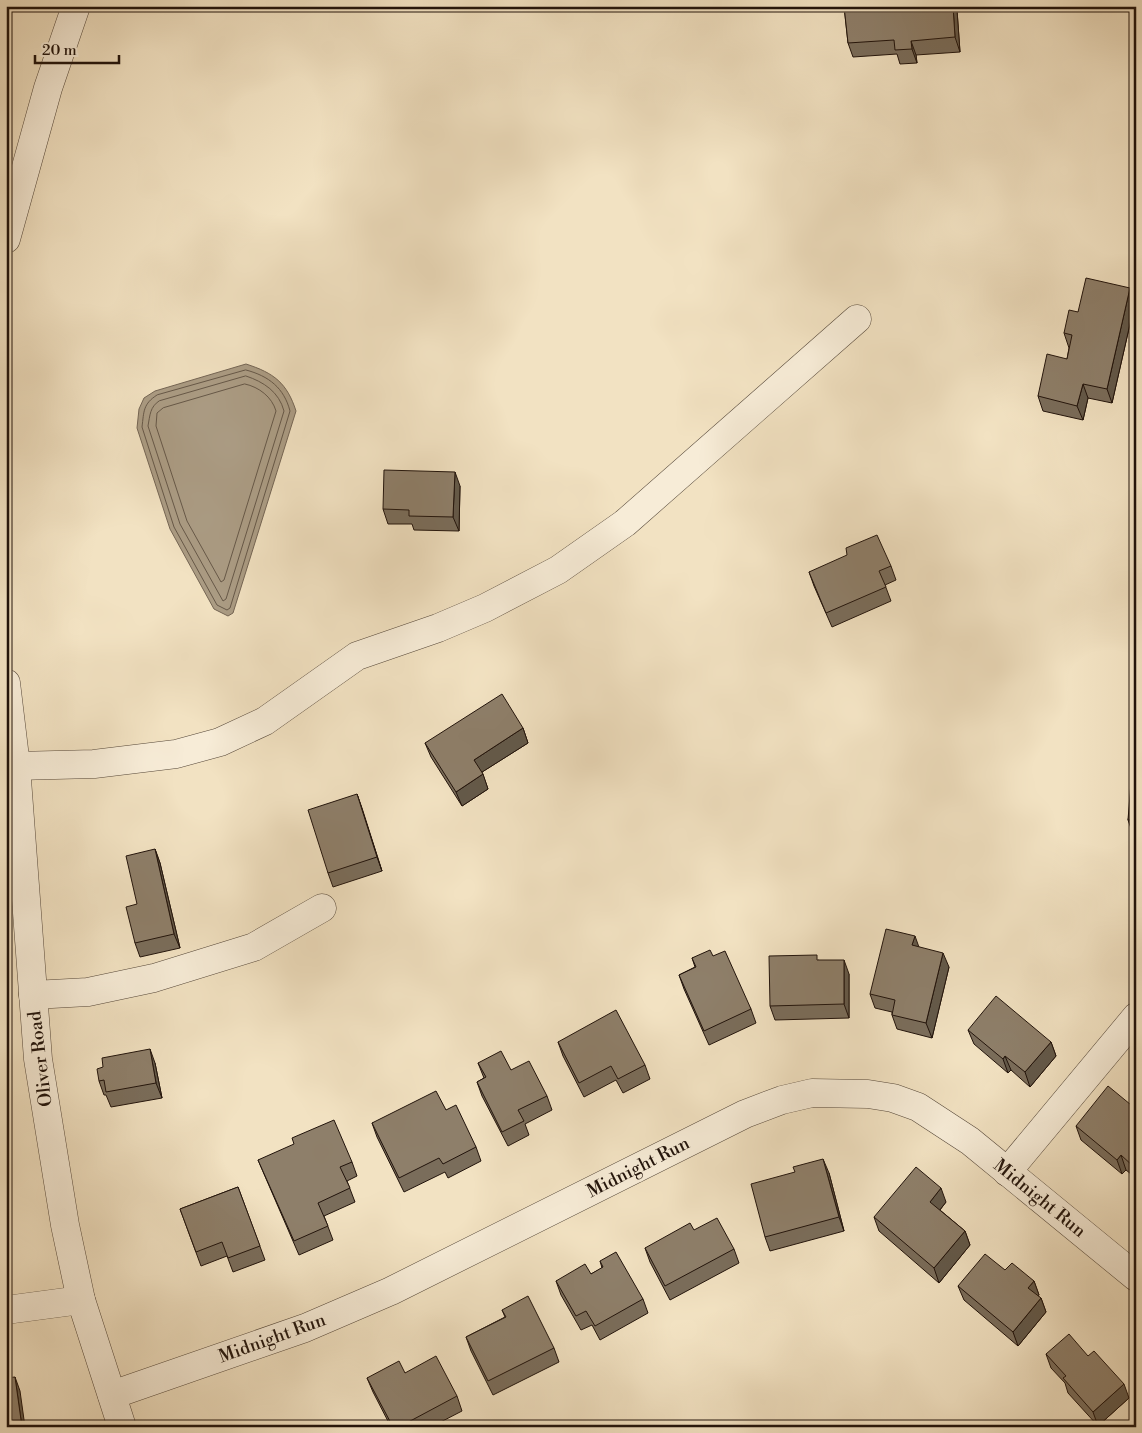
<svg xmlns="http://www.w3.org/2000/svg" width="1142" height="1433" font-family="'Libre Bodoni',serif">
  <rect width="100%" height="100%" fill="#f2e2c2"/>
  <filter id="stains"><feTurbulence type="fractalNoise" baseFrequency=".004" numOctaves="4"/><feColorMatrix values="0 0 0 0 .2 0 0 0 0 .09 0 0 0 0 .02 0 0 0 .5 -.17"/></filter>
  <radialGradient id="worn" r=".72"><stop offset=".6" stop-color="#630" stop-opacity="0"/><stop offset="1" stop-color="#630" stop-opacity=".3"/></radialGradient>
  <path fill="#ab9c84" stroke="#746554" d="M246,364c28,9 41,19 50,47l-63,202 -5,3 -14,-7 -44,-80 -33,-101 2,-19 5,-11 11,-7z"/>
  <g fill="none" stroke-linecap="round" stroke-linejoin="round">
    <g stroke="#665848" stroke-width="1">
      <path d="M246,370c23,6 38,18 44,41l-60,197 -3,2 -10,-5 -43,-78 -32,-100c2,-16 1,-23 15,-32z"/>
      <path d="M246,376c18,6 33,16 38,35l-58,188 -3,2 -43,-77 -32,-98c2,-11 2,-19 11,-25z"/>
      <path d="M245,384c14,3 27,13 31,27l-52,169 -3,2 -34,-61 -31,-95 1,-13 6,-5z"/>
    </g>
    <defs>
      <g id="minor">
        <path d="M6,239l42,-151 28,-82"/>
        <path d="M6,683l10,83 22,293 27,166 16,75 41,127"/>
        <path d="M16,766l78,-2 82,-10 44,-12 45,-21 92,-65 81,-28 47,-20 73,-38 67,-47 232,-204"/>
        <path d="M33,995l55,-3 66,-14 100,-31 68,-39"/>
        <path d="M1007,1172l129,-155"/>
        <path d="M6,1310l75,-10"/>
        <path d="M112,1395l193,-67 86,-37 354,-177 37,-14 30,-7 56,1 25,4 25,9 52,34 166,136"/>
      </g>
    </defs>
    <use href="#minor" stroke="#554739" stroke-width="29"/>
    <use href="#minor" stroke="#f7ecd7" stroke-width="28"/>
  </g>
  <g fill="#7a6d5b" stroke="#21130b">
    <path d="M844,6h112l1,4 3,42 -44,3 1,8 -17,1 -3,-10 -44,3 -5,-14z"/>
    <path d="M1135,302l-23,101 -24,-5 -5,22 -40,-9 -5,-15 29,-37 2,-11 -5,-15 14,-21z"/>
    <path d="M460,486l-1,45 -45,-1 -2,-6h-24l-5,-15z"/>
    <path d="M891,566l5,14 -11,5 6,16 -59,26 -18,-41 -5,-14z"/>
    <path d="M523,728l5,15 -46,29 6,17 -26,17 -31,-49 -6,-14z"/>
    <path d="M1136,783v51h-3l-5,-14z"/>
    <path d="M357,794l25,77 -49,16 -5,-14z"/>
    <path d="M155,849l5,14 20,85 -40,9 -5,-14z"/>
    <path d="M919,947l30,20 -17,71 -35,-9 -5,-14v-3l-17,-4 -5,-14z"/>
    <path d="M713,956l38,53 5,14 -47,22 -25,-56 -5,-14 16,-8 -3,-9z"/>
    <path d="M818,960l31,14v44l-74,2 -5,-14z"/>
    <path d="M968,1030l83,12 5,14 -26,31 -19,-17 -3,3 -34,-29z"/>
    <path d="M558,1042l87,23 5,14 -27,14 -7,-13 -32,17 -21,-41z"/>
    <path d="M155,1063l7,35 -51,9 -5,-12h-2l-5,-14z"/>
    <path d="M478,1063l33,7 36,26 5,14 -27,14 4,11 -21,11 -26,-50 -5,-14 7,-4z"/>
    <path d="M1136,1109v69l-10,-8 -4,4 -41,-34 -5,-14z"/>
    <path d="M446,1110l30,37 5,14 -33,17 -3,-6 -41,20 -27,-55 -5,-14z"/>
    <path d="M258,1160l94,2 5,14 -10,5 8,21 -31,14 9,24 -34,15 -35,-81z"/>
    <path d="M829,1173l15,58 -74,20 -5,-14z"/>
    <path d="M238,1187l27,73 -32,12 -6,-16 -26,10 -21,-57z"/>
    <path d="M946,1202l-6,8 25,21 5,14 -31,38 -60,-52 -5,-14z"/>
    <path d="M645,1248l89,1 5,14 -69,37 -20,-38z"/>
    <path d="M600,1261l43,38 5,14 -48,27 -8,-15 -11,5 -20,-35 -5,-14 35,-7 11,-6z"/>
    <path d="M1005,1270l29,11 5,14 -1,1 3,2 5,14 -28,34 -54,-46 -6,-14z"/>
    <path d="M502,1310l52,38 5,14 -66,33 -22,-44 -5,-14 39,-20z"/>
    <path d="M1046,1354l42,2 41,42 -31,28 -30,-33 -3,-10 -14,-15z"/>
    <path d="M405,1373l52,23 5,15 -31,16h-40l-18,-35 -6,-14z"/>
  </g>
  <g fill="#63594a" stroke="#21130b">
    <path d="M953,6h3l1,4 3,42 -5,-15z"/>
    <path d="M911,41l5,14 1,8 -5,-14z"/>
    <path d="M1130,288l5,14 -23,101 -5,-14z"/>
    <path d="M1083,384l5,14 -5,22 -6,-14z"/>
    <path d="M455,472l5,14 -1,45 -6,-14z"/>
    <path d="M523,728l5,15 -49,31 -5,-14z"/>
    <path d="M483,774l5,15 -26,17 -6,-14z"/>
    <path d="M357,794l5,14 20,63 -5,-14z"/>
    <path d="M155,849l5,14 20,85 -6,-14z"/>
    <path d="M915,936l5,14 -8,-5z"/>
    <path d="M943,953l6,14 -17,71 -6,-15z"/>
    <path d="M844,960l5,14v44l-5,-14z"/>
    <path d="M1051,1042l5,14 -26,31 -5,-15z"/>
    <path d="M150,1049l5,14 7,35 -6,-15z"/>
    <path d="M1005,1056l6,14 -3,3 -5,-14z"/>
    <path d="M1121,1155l5,15 -4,4 -5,-14z"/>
    <path d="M823,1159l6,14 15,58 -5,-14z"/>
    <path d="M941,1188l5,14 -11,14 -5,-14z"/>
    <path d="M965,1231l5,14 -31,38 -5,-15z"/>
    <path d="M1034,1281l5,14 -5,7 -6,-14z"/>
    <path d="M1041,1298l5,14 -28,34 -5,-14z"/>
    <path d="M15,1377l5,14 5,36h-3z"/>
    <path d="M1124,1384l5,14 -31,28 -5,-14z"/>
  </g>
  <g fill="#8e7f6a" stroke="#21130b">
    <path d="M844,6h109l2,31 -44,4 1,8 -17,1 -1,-10 -46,3z"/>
    <path d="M1086,278l44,10 -23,101 -24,-5 -6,22 -39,-10 9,-42 20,5 5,-24 -8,-2 5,-23 9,2z"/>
    <path d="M384,470l71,2 -2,45 -44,-1v-6l-26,-1z"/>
    <path d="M877,535l14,31 -12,5 7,16 -60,26 -17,-41 38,-17 -1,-7z"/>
    <path d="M502,694l21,34 -49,32 9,14 -27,18 -31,-49z"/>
    <path d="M1131,782l5,1v37h-8z"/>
    <path d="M357,794l20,63 -49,16 -20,-63z"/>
    <path d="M155,849l19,85 -39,9 -9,-36 11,-3 -11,-48z"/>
    <path d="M886,929l29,7 -3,9 31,8 -17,70 -34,-8 3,-15 -25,-6z"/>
    <path d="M710,950l3,6 12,-5 26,58 -47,22 -25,-56 17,-8 -4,-9z"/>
    <path d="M817,955v5h27v44l-74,2 -1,-50z"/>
    <path d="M996,996l55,46 -26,30 -20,-16 -2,3 -35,-29z"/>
    <path d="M616,1010l29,55 -27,14 -7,-13 -32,17 -21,-41z"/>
    <path d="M150,1049l6,34 -50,9 -2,-12 -5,1 -2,-12 6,-2 -1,-9z"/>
    <path d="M501,1051l10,19 18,-9 18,35 -29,14 6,11 -22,11 -25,-50 9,-5 -8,-14z"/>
    <path d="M1108,1086l28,23v56l-2,2 -13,-12 -4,5 -41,-34z"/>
    <path d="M436,1091l10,19 10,-5 20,42 -33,17 -4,-6 -40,20 -27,-55z"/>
    <path d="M334,1120l18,42 -12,5 10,21 -32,15 10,23 -34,15 -36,-81 36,-16 -2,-6z"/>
    <path d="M823,1159l16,58 -74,20 -14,-53 44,-12 -2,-5z"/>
    <path d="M916,1167l25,21 -11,14 35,29 -31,37 -60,-51z"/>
    <path d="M238,1187l22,59 -32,12 -6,-16 -26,10 -16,-43z"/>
    <path d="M717,1218l17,31 -69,37 -20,-38 45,-25 4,7z"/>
    <path d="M616,1252l27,47 -48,27 -9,-15 -10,5 -20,-35 29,-17 6,10 12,-7 -3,-6z"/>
    <path d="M985,1254l20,16 7,-7 22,18 -6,7 13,10 -28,34 -55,-46z"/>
    <path d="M528,1296l26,52 -66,33 -22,-44 40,-20 -4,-7z"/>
    <path d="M1069,1334l19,22 6,-5 30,33 -31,28 -30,-34 3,-2 -20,-22z"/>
    <path d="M436,1356l21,40 -58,31h-6l-26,-49 32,-17 6,12z"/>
    <path d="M15,1377l7,50h-16v-49z"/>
    <path d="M1136,1424v3h-7z"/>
  </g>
  <g text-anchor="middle" stroke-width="5" stroke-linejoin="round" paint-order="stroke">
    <g font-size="18" fill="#21130b" stroke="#f7ecd7">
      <text transform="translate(40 1059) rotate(-97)" y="6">Oliver Road</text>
      <text transform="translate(638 1167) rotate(-27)" y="6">Midnight Run</text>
      <text transform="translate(1040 1198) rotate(39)" y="6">Midnight Run</text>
      <text transform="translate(272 1338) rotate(-20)" y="6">Midnight Run</text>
    </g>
  </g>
  <rect width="1142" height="1433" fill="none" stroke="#f2e2c2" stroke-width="25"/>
  <rect x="8" y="8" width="1127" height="1418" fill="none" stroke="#21130b" stroke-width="2.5"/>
  <rect x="12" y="12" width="1117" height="1408" fill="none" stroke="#21130b"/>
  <path d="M35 55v8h84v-8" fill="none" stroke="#21130b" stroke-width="2.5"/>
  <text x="42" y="55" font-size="15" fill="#21130b" stroke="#f7ecd7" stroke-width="4" paint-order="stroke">20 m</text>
  <rect width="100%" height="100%" filter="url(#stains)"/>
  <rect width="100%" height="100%" fill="url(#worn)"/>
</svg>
